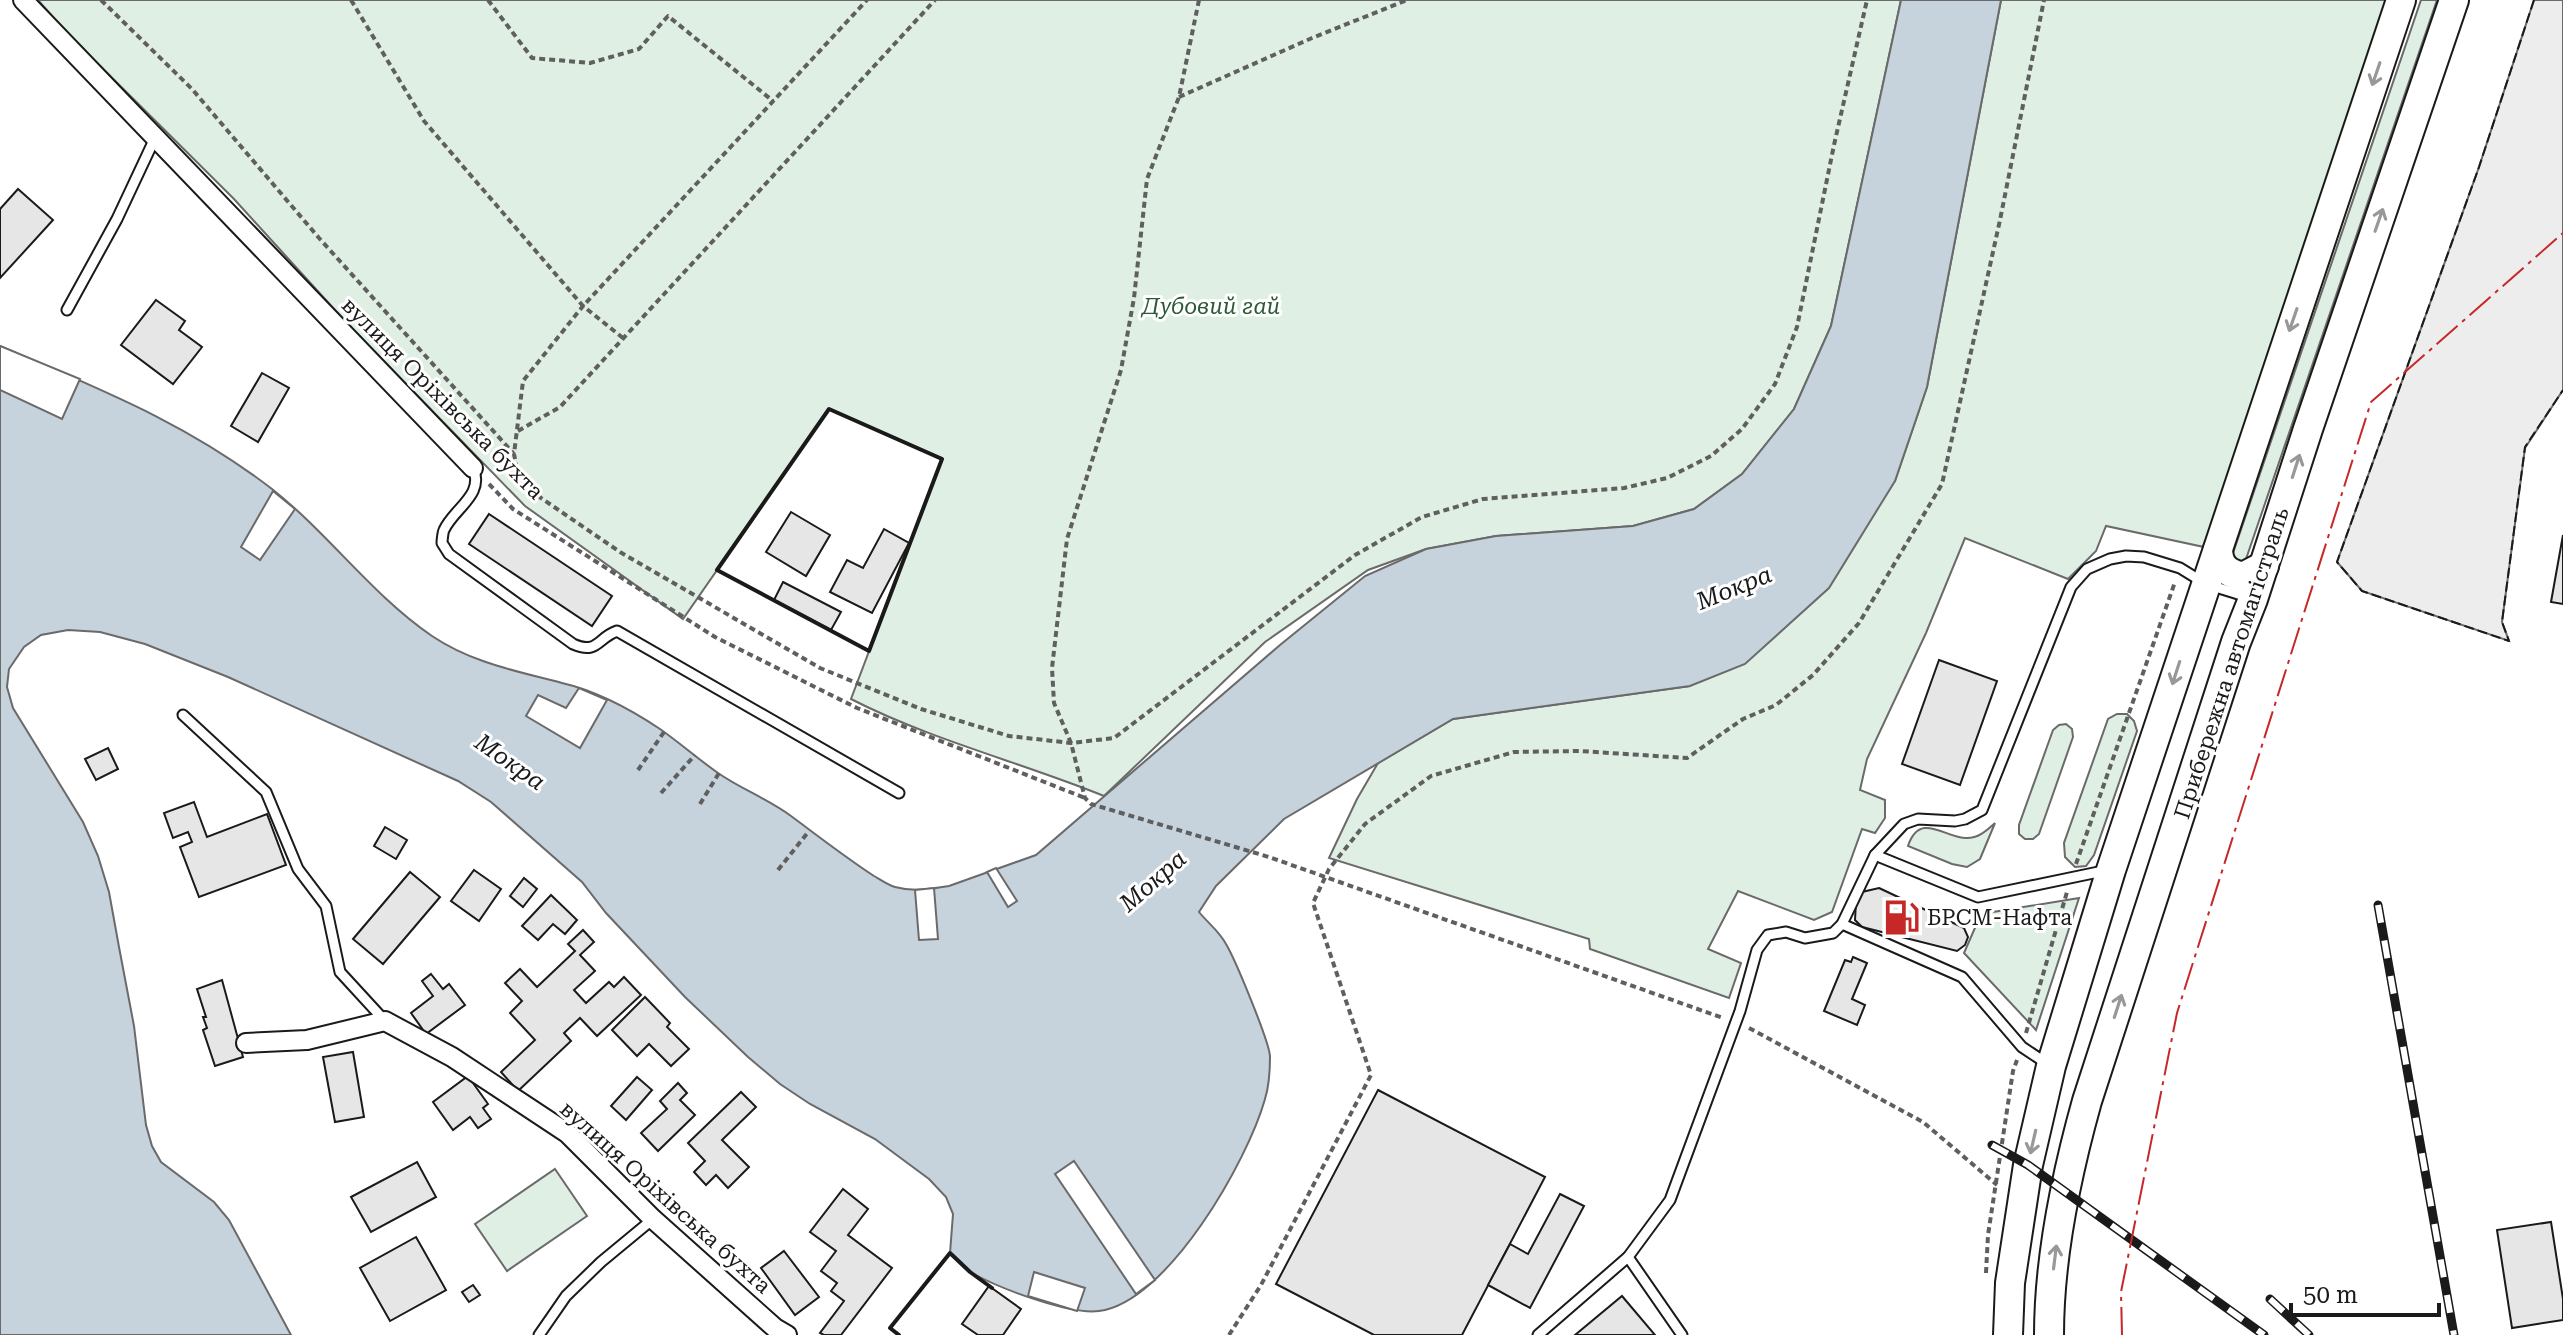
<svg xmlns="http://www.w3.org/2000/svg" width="2563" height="1335" font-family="'Roboto Serif',serif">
  <rect width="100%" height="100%" fill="#fff"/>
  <g fill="#e0efe3" stroke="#6a6a6a" stroke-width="2">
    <path d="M38,0h1863l-70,326 -37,83 -52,65 -48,35 -61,17 -137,10 -70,13 -58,21 -103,72 -161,154c-84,-34 -173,-56 -253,-97l91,-241 -113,-49 -146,210 -158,-113 -180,-185 -111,-122 -167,-166z"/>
    <path d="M2001,0h401l-184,550 -112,-24 -10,25 -28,28 -103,-41 -39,95 -59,126 -7,31 25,10v18l-10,15 -13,-4 -30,83 -18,8 -76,-29 -30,58 33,14 -12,35 -139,-49 -1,-10 -260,-81 28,-59 21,-36 75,-44 237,-33 205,-205 32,-94z"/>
    <path d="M2421,0h16l-192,562 -5,4 -8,-10z"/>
    <path d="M2117,714h10l7,7 3,10 -43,124 -8,11 -11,1 -10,-10 -1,-14 44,-124z"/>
    <path d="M2066,724l6,5 1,8 -34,97 -6,5h-8l-6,-5v-9l34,-95 6,-5z"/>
    <path d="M1995,823l-15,36 -13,8 -15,-3 -44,-18c12,-36 38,-7 59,-8 12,0 20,-8 28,-15z"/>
    <path d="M2079,898l-43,132 -72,-77 17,-39z"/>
    <path d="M555,1169l32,47 -80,55 -32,-47z"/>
  </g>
  <path fill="#ededed" stroke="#6a6a6a" stroke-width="2" d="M2534,0h29v390l-38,58 -23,174 7,19 -147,-50 -25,-29 142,-395z"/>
  <path fill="#c6d2dc" stroke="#6a6a6a" stroke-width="2" d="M1901,0h100l-74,387 -32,94 -66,107 -84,76 -55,22 -237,33 -169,100 -68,67 -17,26c8,10 21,20 27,32 9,15 44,99 44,113 0,13 -1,29 -5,42 -17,61 -97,203 -166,212 -30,4 -100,-23 -127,-38 -8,-4 -15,-14 -22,-20l3,-39 -7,-17 -17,-18 -54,-40 -65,-35 -30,-20 -32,-27 -63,-60 -79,-84 -24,-31 -91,-80 -33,-21 -230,-104 -83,-33 -45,-12 -32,-2 -27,5 -17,12 -15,22 -2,18 6,21 70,114 15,34 11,36 10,55 15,79 12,99 6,21 9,16 53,40 15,18 62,115h-291v-989c99,43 185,76 272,143 57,45 100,106 160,147 40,27 85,35 130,47 35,8 68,26 98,46 20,14 38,30 58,44 23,16 50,26 73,43 27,20 54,41 83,60 7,4 14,9 21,11 18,5 36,2 54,-1l87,-31 244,-210 85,-69 61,-27 70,-13 137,-10 61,-17 48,-35 52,-65 37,-83z"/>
  <g fill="#fff" stroke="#6a6a6a" stroke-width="2">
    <path d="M0,346l80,33 -18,40 -62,-29z"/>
    <path d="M273,491l22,18 -35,51 -19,-13z"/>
    <path d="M579,688l28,12 -27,48 -54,-32 12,-21 28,13z"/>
    <path d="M996,868l21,33 -9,6 -21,-35z"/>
    <path d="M934,888l4,51 -19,1 -4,-50z"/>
    <path d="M1074,1161l81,119 -19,14 -81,-120z"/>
    <path d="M1034,1272l51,16 -8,23 -49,-15z"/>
  </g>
  <g fill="#e6e6e6" stroke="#1a1a1a" stroke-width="2">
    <path d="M18,189l35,31 -53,58v-69z"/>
    <path d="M156,300l29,21 -6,9 23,17 -29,37 -52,-39z"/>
    <path d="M262,373l27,15 -31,54 -27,-16z"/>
    <path d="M791,512l39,23 -24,41 -40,-24z"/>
    <path d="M489,514l123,82 -20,30 -123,-82z"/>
    <path d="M884,529l25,14 -37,70 -42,-21 17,-32 16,8z"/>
    <path d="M2563,535v69l-12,-2z"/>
    <path d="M783,582l58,30 -10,18 -57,-30z"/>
    <path d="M1939,660l58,21 -37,104 -58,-21z"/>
    <path d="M108,748l10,21 -22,11 -11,-21z"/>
    <path d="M194,802l13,35 60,-23 19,51 -87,32 -19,-50 12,-5 -4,-10 -15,6 -9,-25z"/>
    <path d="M385,827l22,13 -11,19 -22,-13z"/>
    <path d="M474,870l27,19 -22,32 -28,-20z"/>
    <path d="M410,872l30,25 -57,67 -30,-25z"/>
    <path d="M524,878l13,11 -14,18 -13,-11z"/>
    <path d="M1879,888l85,40 4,9 -3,8 -8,6 -95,-24 -7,-7 1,-19 6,-9z"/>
    <path d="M551,895l26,25 -12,14 -12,-10 -15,16 -16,-14z"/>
    <path d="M583,930l11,12 -14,13 15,16 -21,19 12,13 23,-21 5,5 10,-10 17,18 -44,41 -17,-18 -16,15 7,8 -53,50 -17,-19 34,-32 -25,-27 12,-12 -17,-18 15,-14 17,18 38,-36 -7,-7z"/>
    <path d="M1853,957l14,6 -15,36 13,6 -8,20 -33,-14 21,-51 6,2z"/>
    <path d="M431,974l12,15 6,-5 16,21 -39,29 -15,-21 22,-17 -11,-15z"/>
    <path d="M222,980l21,77 -28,9 -12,-36 4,-2 -4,-11h3l-9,-28z"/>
    <path d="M645,997l25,26 -3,4 22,22 -18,17 -22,-22 -12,12 -25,-26z"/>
    <path d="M353,1052l11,65 -29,5 -12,-65z"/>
    <path d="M468,1076l20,28 -5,4 8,11 -13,9 -8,-11 -17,13 -20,-28z"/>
    <path d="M637,1077l15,13 -26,30 -15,-14z"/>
    <path d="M678,1083l9,10 -7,7 15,15 -37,36 -17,-18 26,-24 -7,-8z"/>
    <path d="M1378,1090l167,87 -83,158h-88l-98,-51z"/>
    <path d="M741,1092l15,15 -34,33 27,27 -21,21 -12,-13 -10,10 -12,-13 11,-11 -17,-18z"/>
    <path d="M417,1162l19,35 -65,35 -20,-35z"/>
    <path d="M843,1189l25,20 -20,26 44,33 -51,67h-17l-4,-2 24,-32 -13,-10 6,-8 -16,-12 15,-20 -26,-19z"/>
    <path d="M1560,1194l24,12 -54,102 -42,-23 22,-41 18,10z"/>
    <path d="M2551,1222l12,77v21l-51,8 -15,-98z"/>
    <path d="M416,1237l30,53 -56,31 -30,-53z"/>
    <path d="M784,1251l35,46 -24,18 -34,-47z"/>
    <path d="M473,1285l7,10 -11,7 -7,-10z"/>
    <path d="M989,1286l32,23 -18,26h-25l-16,-11z"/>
    <path d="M1622,1296l33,39h-80z"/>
  </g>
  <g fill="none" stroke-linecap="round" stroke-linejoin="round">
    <defs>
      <g id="service">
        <path d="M67,310l50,-91 38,-81"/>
        <path d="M473,468c12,27 -19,40 -29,62 -1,1 -2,11 -2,13l7,11 124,90c25,11 24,-6 44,-13l282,162"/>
        <path d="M183,715l83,77 32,77 28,37 14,66 45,49"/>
        <path d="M1875,855l103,42 130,-27"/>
        <path d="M1842,924l120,53 60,70 27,18"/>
        <path d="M1628,1257l54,78"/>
        <path d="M539,1335l27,-39 35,-34 52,-43"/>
        <path d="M1538,1335l90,-78 42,-57 70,-189 17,-61 11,-15 18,-3 19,6 28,-5 9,-9 33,-69 29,-31 14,-5 37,2 10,-2 17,-9 89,-223 16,-18 23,-10 16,-3 18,1 36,11 26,16 45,14"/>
      </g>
      <g id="minor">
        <path d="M23,0l450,468"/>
        <path d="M246,1043l61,-3 78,-19 67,36 115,76 86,86 122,109 12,7"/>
      </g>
      <g id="primary">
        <path d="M2218,550c1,17 9,23 25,27l21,-11"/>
        <path d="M2008,1335l2,-52 18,-118 23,-99 60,-196 290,-870"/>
        <path d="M2049,1335c0,-79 17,-159 38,-234l149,-459 17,-43 55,-170 146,-429"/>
      </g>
    </defs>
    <use href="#service" stroke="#1a1a1a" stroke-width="13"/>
    <use href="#minor" stroke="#1a1a1a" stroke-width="22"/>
    <use href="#primary" stroke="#1a1a1a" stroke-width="32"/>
    <g stroke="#5f5f5f" stroke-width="4" stroke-dasharray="6 4" stroke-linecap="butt">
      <path d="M101,0l91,89 127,149 195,216"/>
      <path d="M351,0l73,121 159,185 284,-306"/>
      <path d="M488,0l44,58 58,5 49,-14 29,-33 105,85"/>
      <path d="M1199,0l-20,97 -32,82 -13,119 -13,72 -54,169 -15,129 2,35 17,40 14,55 6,6 178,53 454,161"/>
      <path d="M1179,97l133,-59 95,-38"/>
      <path d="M623,338l-40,-32 -60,75 -9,73 4,20 23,24 79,54 200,116 101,41 88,27 62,7 43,-5 241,-183 67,-38 61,-18 141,-11 43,-10 44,-22 31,-27 33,-45 22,-57 37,-182 33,-145"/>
      <path d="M518,431l42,-24 375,-407"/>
      <path d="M489,484l24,25 202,128 142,71 228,90"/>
      <path d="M638,770l26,-38"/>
      <path d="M661,793l34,-38"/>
      <path d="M700,804l19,-31"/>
      <path d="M2076,864l99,-282"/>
      <path d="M778,870l31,-39"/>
      <path d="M1749,1028l174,94 74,63"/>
      <path d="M2026,1033l41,-141"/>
      <path d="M1986,1273l2,-38 25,-164 4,-11"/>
      <path d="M1229,1335l32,-50 110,-210 -58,-172 16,-34 36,-45 66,-48 83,-24 66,-1 107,7 56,-39 33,-14 37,-30 46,-52 83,-139 58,-264 44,-220"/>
    </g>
    <use href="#service" stroke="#fff" stroke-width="9"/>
    <use href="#minor" stroke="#fff" stroke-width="18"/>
    <use href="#primary" stroke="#fff" stroke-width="28"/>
    <defs>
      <g id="rail">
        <path d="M2378,905l76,430"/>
        <path d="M1992,1145l36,20 236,170"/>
        <path d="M2270,1299l39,36"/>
      </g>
    </defs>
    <use href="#rail" stroke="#1a1a1a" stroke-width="9"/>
    <use href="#rail" stroke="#fff" stroke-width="6" stroke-dasharray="18" stroke-linecap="butt"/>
    <path stroke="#1a1a1a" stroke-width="2" stroke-dasharray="10 4" stroke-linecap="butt" d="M2534,0l-55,167 -142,395 25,29 147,50 -7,-19 23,-175 38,-57"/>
    <g stroke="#1a1a1a" stroke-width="4">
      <path d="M829,409l113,50 -73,192 -152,-81z"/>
      <path d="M899,1335l-9,-7 60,-75 20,19 22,16"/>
    </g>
    <path stroke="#c62828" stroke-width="2" stroke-dasharray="28 6 4 6" stroke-linecap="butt" d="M2122,1335l-1,-43 56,-279 194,-611 192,-169"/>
  </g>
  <defs><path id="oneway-shaft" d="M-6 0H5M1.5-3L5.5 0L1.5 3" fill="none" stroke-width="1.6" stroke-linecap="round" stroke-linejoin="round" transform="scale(2)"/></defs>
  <g stroke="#989898">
    <use href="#oneway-shaft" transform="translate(2376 74) rotate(109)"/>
    <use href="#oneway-shaft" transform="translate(2379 220) rotate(-71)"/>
    <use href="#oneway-shaft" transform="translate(2293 320) rotate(109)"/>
    <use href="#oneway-shaft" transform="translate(2296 466) rotate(-72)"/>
    <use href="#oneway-shaft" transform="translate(2176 673) rotate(108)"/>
    <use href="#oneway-shaft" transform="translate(2118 1006) rotate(-72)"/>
    <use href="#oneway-shaft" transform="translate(2033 1142) rotate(103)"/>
    <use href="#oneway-shaft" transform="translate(2055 1257) rotate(-83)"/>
  </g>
  <defs>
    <symbol id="fuel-bare" viewBox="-9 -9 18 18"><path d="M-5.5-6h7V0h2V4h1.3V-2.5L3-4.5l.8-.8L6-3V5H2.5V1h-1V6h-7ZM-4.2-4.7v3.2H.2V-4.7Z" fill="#c62828" stroke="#fff" stroke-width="2.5" paint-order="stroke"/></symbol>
  </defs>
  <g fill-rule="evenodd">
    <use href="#fuel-bare" x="1876" y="892" width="51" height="51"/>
  </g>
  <g text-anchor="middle" stroke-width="6" stroke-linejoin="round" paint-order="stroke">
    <g font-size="22" font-style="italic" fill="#2b5a34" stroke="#fff">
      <text x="1211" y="314">Дубовий гай</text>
    </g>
    <g font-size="22" fill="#1a1a1a" stroke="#fff">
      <text transform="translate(443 398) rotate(45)" y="8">вулиця Оріхівська бухта</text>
      <text transform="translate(2231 663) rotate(-72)" y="8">Прибережна автомагістраль</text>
      <text transform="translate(666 1197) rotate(42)" y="8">вулиця Оріхівська бухта</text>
    </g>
    <g font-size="22" fill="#1a1a1a" stroke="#fff" text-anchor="start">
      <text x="1927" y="925">БРСМ-Нафта</text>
    </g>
    <g font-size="24" font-style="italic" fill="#1a1a1a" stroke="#fff">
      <text transform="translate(1734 588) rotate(-22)" y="8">Мокра</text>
      <text transform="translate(510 762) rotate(35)" y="8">Мокра</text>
      <text transform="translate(1153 881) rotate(-41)" y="8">Мокра</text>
    </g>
  </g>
  <path d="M2291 1303v12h148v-12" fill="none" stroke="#1a1a1a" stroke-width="4"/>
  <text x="2303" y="1303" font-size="24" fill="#1a1a1a" stroke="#ffffff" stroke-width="6" paint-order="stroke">50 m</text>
</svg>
